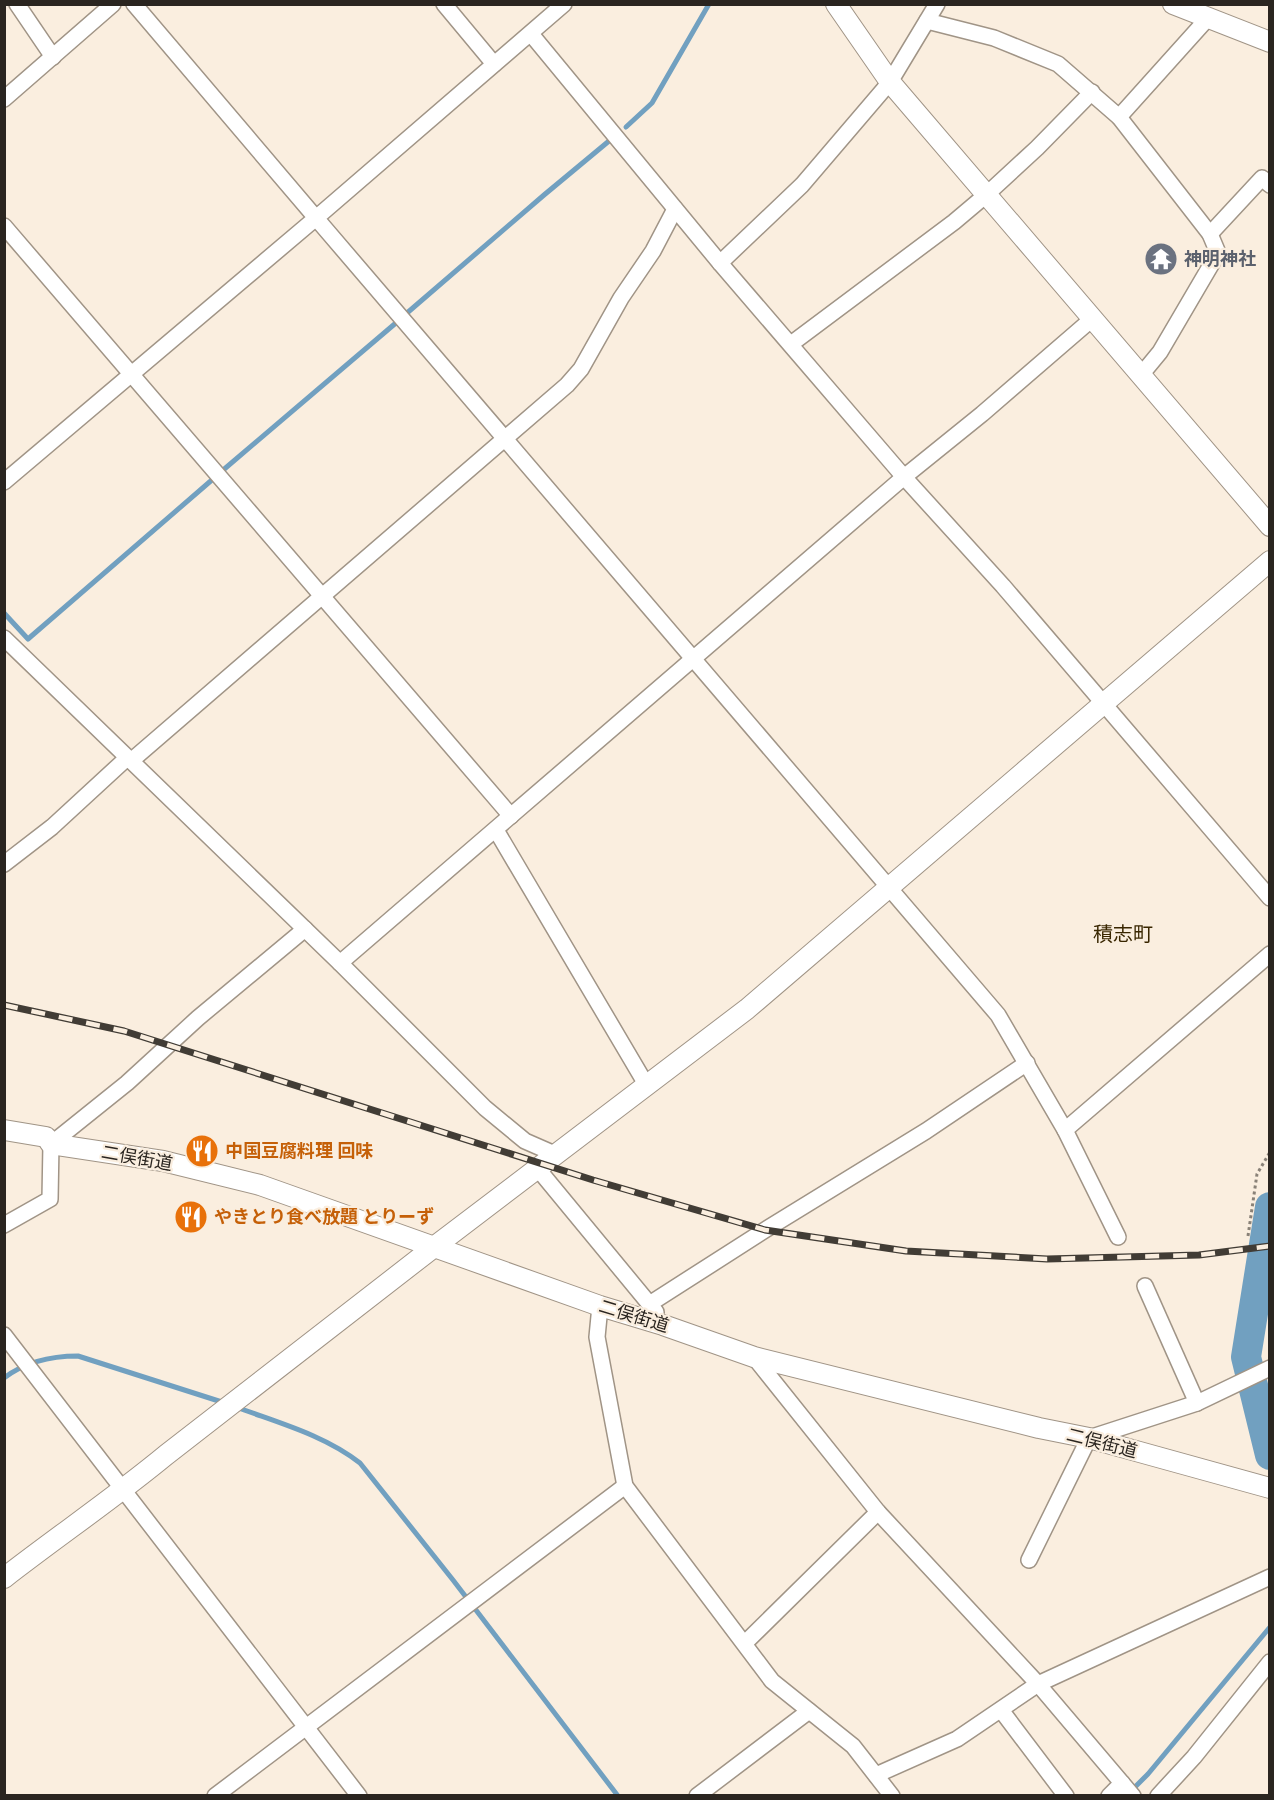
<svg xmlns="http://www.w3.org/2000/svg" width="1274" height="1800" font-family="'Fira Sans','Noto Sans JP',sans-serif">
  <rect width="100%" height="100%" fill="#faeedf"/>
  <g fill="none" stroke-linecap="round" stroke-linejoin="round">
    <g stroke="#71a0c0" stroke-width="5">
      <path d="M626,127l26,-24 57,-99"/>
      <path d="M407,313l137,-118 65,-54"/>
      <path d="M222,471l175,-149"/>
      <path d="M4,613l24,26 185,-160"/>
      <path d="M4,1378c21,-16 49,-22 74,-22l147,47"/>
      <path d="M236,1407c43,16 88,28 124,56l93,117 165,216"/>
      <path d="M1132,1790l16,-16 122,-147"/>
    </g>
    <path stroke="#71a0c0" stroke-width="30" d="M1270,1207l-24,150 24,98"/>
    <defs>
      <g id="minor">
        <path d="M17,4l36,53"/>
        <path d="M444,4l50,60"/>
        <path d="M564,4l-248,214 682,797 67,115 205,-176"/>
        <path d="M927,21l67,17 64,26 61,53 91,117 8,19 -58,99 -19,23"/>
        <path d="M531,34l189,229 184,214 99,109 267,312"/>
        <path d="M4,99l109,-95"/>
        <path d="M1119,117l89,-99"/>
        <path d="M4,226l507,590"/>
        <path d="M1210,234l52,-56 8,7"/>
        <path d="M720,263l82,-78 88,-103 47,-78"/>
        <path d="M791,344l163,-122 32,-27 51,-47 55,-56"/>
        <path d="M4,482l312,-264 -182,-214"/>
        <path d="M4,638l336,325 145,145 40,33 32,14"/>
        <path d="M131,761l436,-376 14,-16 40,-71 32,-47 22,-42"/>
        <path d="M496,830l151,256"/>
        <path d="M4,864l48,-37 75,-69"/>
        <path d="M340,963l564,-486 78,-63 110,-95"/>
        <path d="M1065,1130l53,107"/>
        <path d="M538,1169l118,143"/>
        <path d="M4,1225l46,-26 1,-55 76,-61 71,-65 107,-89"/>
        <path d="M1145,1286l52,117"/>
        <path d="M651,1303l114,-73 161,-99 101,-68"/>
        <path d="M600,1306l-3,31 28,149 147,195 81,65 39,50"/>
        <path d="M4,1335l355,461"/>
        <path d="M754,1357l124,155 160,172 95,112"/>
        <path d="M1029,1560l60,-122 108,-35 73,-35"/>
        <path d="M745,1643l133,-131"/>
        <path d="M1001,1710l65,86"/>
        <path d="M876,1775l81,-36 81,-55 232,-107"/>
        <path d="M215,1796l410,-310"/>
        <path d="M697,1796l112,-85"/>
        <path d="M1109,1796l13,-13"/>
        <path d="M1158,1796l36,-39 76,-95"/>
      </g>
      <g id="tertiary">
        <path d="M836,4l54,78 380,444"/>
        <path d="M1173,4l97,38"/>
        <path d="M4,1130l42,7 5,7 112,17 97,24 340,121 63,19 91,32 285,71 50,10 181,50"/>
        <path d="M4,1578c54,-42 110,-80 162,-123l268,-208 313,-238 523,-448"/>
      </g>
    </defs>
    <use href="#minor" stroke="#a09486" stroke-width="18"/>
    <use href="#tertiary" stroke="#a09486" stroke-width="22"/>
    <path stroke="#898177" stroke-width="3" stroke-dasharray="3 3" stroke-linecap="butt" d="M1248,1236l9,-62 13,-22"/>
    <use href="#minor" stroke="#fff" stroke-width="15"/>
    <use href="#tertiary" stroke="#fff" stroke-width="20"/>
    <defs>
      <path id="rail" d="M4,1005l120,26 469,149 172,50 141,21 141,8 152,-4 71,-9"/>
    </defs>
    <use href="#rail" stroke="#413c35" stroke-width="7"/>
    <use href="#rail" stroke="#faeedf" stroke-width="4.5" stroke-dasharray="14" stroke-linecap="butt"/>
  </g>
  <defs>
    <symbol id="temple-disc" viewBox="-11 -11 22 22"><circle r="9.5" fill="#6b7280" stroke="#faeedf"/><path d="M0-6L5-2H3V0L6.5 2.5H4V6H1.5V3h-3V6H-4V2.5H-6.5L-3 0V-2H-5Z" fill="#fff"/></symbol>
    <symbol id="restaurant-disc" viewBox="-11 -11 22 22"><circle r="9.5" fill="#e8710a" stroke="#faeedf"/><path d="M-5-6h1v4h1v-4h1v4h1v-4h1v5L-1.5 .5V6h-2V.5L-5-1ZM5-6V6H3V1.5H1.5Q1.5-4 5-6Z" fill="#fff"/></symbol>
  </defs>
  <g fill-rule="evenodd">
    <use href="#temple-disc" x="1142" y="240" width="38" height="38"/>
    <use href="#restaurant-disc" x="183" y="1132" width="38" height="38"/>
    <use href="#restaurant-disc" x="172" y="1198" width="38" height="38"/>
  </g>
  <g text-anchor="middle" stroke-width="4.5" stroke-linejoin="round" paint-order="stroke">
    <g font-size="18" font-weight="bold" fill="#5b616d" stroke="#faeedf" text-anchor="start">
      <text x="1184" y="265">神明神社</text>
    </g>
    <g font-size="18" font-weight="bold" fill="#c56008" stroke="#faeedf" text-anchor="start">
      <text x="225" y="1157">中国豆腐料理 回味</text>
      <text x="214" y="1223">やきとり食べ放題 とりーず</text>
    </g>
    <g font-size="18" fill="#2a2520" stroke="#faeedf">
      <text transform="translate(137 1158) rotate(10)" y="6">二俣街道</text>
      <text transform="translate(634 1316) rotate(17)" y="6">二俣街道</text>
      <text transform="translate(1102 1443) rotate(14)" y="6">二俣街道</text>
    </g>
    <g font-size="20" fill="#392600" stroke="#faeedf">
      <text x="1123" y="941">積志町</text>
    </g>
  </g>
  <rect width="1274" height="1800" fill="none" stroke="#2a2520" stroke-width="12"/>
</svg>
